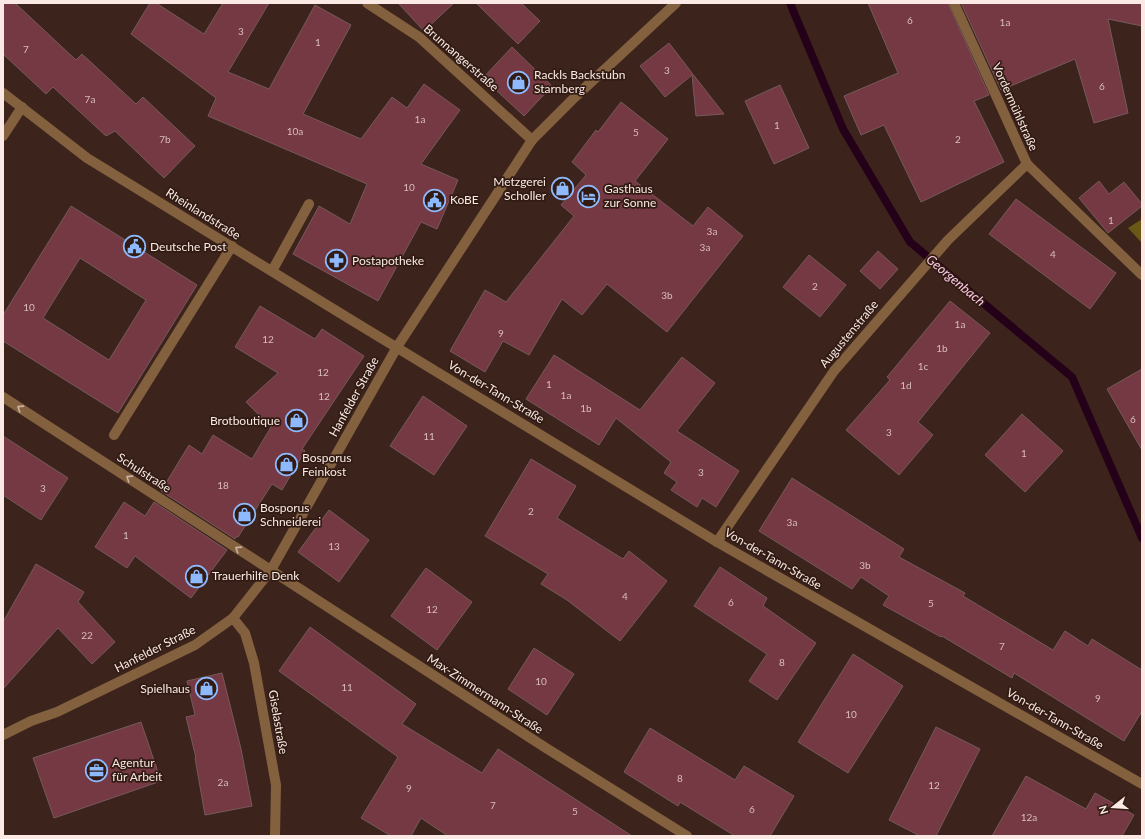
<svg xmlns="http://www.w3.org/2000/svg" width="1145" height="839" font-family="Lato,sans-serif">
  <rect width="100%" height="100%" fill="#3c241d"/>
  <path fill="#695816" d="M1142,219v24l-14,-15z"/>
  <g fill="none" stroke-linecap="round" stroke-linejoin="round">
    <path stroke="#250019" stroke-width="8" d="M790,3l53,126 67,113 162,135 70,161"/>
  </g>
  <g fill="#753943" stroke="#76595d" fill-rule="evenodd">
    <path d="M3,3h12l61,57 6,-6 54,50 7,-7 52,49 -31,32 -49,-47 -9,5 -53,-49 -7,7 -43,-40z"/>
    <path d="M150,3h6l48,31 19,-31h46l-41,69 41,17 46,-84 36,20 -48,89 58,25 31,-42 15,11 17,-24 36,26 -39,54 37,16 -21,49 -16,-7 -43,79 -85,-47 26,-48 31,18 17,-40 -159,-68 8,-18 -85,-64z"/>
    <path d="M398,3h56l-30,28z"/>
    <path d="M476,3h45l19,18 -22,23z"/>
    <path d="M868,3h80l41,92 -15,6 30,61 -83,40 -37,-77 -23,10 -17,-39 54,-23z"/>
    <path d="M961,3h181v23l-34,-7 20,94 -34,10 -19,-64 -74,31z"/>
    <path d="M669,43l23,30 32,41 -28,2 -4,-41 -27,22 -25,-31z"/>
    <path d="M512,47l40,39 -28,30 -41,-38z"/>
    <path d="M780,85l29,63 -35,16 -29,-63z"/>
    <path d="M621,102l47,37 -33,42 58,45 15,-19 35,29 -76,96 -60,-48 -25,31 -20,-16 -33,56 -26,-14 -18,31 -35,-21 35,-61 21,12 68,-86 -13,-11 25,-30 -14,-13 24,-32 2,2z"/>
    <path d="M1099,181l10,13 15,-12 18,22v2l-34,27 -29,-35z"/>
    <path d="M1016,199l100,74 -26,36 -101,-75z"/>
    <path d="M71,206l126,79 -79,128 -115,-72v-26zM80,258l66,42 -37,60 -66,-42z"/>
    <path d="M878,251l20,18 -18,20 -20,-18z"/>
    <path d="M809,255l37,30 -26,32 -37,-30z"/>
    <path d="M950,301l40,32 -72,89 15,13 -34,40 -53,-45 44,-50 -3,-3z"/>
    <path d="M260,306l55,33 7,-10 42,27 -62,93 3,2 -23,39 -10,-6 -34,53 -1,-1 -2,3 -74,-48 28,-46 13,9 11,-19 39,24 19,-32 -25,-25 32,-29 -43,-26z"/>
    <path d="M554,355l86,55 42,-53 33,26 -38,48 62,40 -23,36 -14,-9 -5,9 -26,-17 6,-8 -13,-9 7,-11 -55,-44 -17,27 -73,-46z"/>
    <path d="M1142,369v81l-35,-61z"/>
    <path d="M423,396l44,30 -33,49 -44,-29z"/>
    <path d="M1022,414l41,37 -38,41 -40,-37z"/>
    <path d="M3,436l65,42 -27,42 -38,-25z"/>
    <path d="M531,459l45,27 -19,32 66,41 6,-8 38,30 -47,60 -53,-41 -26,-16 7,-10 -63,-38z"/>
    <path d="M792,478l112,71 -5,8 66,36 -2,3 90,54 12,-19 23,15 4,-7 50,31v41l-18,30 -110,-68 -2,5 -70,-42 -1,1 -58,-32 6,-9 -28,-19 -9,12 -93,-58z"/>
    <path d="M124,502l21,14 9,-14 73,48 -36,48 -56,-42 -8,12 -32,-21z"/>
    <path d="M329,510l40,30 -30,42 -41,-30z"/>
    <path d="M36,564l48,28 -6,10 37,40 -23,22 -34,-36 -55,61v-67z"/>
    <path d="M720,567l47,31 -4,8 53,37 -39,57 -28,-19 18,-27 -73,-48z"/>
    <path d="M426,568l46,34 -35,48 -46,-34z"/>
    <path d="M310,627l106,77 -14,20 80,49 16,-24 134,87h-184l-27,-18 -10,18h-20l-30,-18 37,-61 -119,-86z"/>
    <path d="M534,648l40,26 -27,41 -39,-26z"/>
    <path d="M853,654l50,32 -55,87 -50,-31z"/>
    <path d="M222,673l19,76 11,57 -47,9 -10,-57h1l-10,-41 9,-2 -8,-34z"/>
    <path d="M141,722l20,59 -107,37 -21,-60z"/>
    <path d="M936,727l44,22 -44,87h-16l-31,-16z"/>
    <path d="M650,728l85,52 9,-14 50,30 -24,40h-35l-55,-34 -2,4 -54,-34z"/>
    <path d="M1026,776l60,33 9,-16 39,22 -12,21h-130z"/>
  </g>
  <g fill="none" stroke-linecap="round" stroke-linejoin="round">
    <g stroke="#83613f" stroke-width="10">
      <path d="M367,3l52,34 113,103"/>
      <path d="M954,3l73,161 115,111"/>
      <path d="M3,93l84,65 266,163 364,221 425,242"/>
      <path d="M3,136l19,-29"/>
      <path d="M272,271l37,-67"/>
      <path d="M3,397l543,351 141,88"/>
      <path d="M114,435l118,-189"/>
      <path d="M717,542l117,-171 114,-131 79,-76"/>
      <path d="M233,618l12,15 9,30 22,122 -1,51"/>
      <path d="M3,735l28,-14 26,-9 138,-67 38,-27 38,-48 126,-223 135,-207 42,-42 102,-95"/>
    </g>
  </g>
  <defs><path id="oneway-chevron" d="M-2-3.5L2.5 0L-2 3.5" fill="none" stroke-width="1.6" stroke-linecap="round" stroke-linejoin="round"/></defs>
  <g stroke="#cab3a2">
    <use href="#oneway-chevron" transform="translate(20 408) rotate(-147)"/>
    <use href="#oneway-chevron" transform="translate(129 478) rotate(-147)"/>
    <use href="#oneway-chevron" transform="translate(238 549) rotate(-147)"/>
  </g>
  <defs>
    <symbol id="shop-ring" viewBox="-11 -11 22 22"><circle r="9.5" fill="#311b13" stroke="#8eb9fc" stroke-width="1.5"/><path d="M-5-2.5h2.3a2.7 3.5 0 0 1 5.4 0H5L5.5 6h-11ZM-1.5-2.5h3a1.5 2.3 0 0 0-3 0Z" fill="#8eb9fc"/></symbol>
    <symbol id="hotel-ring" viewBox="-11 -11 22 22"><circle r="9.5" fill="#311b13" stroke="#8eb9fc" stroke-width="1.5"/><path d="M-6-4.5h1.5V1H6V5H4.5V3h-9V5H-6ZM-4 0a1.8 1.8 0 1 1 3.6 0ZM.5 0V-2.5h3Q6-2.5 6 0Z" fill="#8eb9fc"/></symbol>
    <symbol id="civic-ring" viewBox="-11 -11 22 22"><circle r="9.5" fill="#311b13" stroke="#8eb9fc" stroke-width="1.5"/><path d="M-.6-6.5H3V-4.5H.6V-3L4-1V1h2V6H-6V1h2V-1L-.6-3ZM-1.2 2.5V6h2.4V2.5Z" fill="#8eb9fc"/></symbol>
    <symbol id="pharmacy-ring" viewBox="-11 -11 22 22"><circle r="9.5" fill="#311b13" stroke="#8eb9fc" stroke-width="1.5"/><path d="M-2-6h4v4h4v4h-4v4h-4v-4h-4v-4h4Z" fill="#8eb9fc"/></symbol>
    <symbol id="office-ring" viewBox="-11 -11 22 22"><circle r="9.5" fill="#311b13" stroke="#8eb9fc" stroke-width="1.5"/><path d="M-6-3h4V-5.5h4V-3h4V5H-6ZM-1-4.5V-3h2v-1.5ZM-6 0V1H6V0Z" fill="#8eb9fc"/></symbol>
  </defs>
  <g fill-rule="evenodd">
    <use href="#shop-ring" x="506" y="70" width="25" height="25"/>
    <use href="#shop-ring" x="550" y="176" width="25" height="25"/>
    <use href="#hotel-ring" x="576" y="184" width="25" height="25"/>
    <use href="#civic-ring" x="422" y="188" width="25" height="25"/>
    <use href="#civic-ring" x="122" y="234" width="25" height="25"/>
    <use href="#pharmacy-ring" x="324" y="248" width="25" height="25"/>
    <use href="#shop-ring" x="284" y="408" width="25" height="25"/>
    <use href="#shop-ring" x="274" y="452" width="25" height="25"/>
    <use href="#shop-ring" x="232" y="502" width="25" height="25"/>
    <use href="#shop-ring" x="184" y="564" width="25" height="25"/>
    <use href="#shop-ring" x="194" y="676" width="25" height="25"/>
    <use href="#office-ring" x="84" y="758" width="25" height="25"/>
  </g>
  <g text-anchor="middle" stroke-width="3.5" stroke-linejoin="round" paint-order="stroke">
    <g font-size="10" fill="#d9bdbc">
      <text x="910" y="24">6</text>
      <text x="1005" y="26">1a</text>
      <text x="241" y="35">3</text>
      <text x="318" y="46">1</text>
      <text x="26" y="53">7</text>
      <text x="667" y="74">3</text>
      <text x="1102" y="90">6</text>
      <text x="90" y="103">7a</text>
      <text x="420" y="123">1a</text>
      <text x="777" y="129">1</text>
      <text x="295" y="135">10a</text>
      <text x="636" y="136">5</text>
      <text x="165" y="143">7b</text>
      <text x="958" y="143">2</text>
      <text x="409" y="191">10</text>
      <text x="1111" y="224">1</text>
      <text x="712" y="235">3a</text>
      <text x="705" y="251">3a</text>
      <text x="1053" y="258">4</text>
      <text x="815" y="290">2</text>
      <text x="667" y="299">3b</text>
      <text x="29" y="311">10</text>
      <text x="960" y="328">1a</text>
      <text x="501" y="337">9</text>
      <text x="268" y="343">12</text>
      <text x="942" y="352">1b</text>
      <text x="923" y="370">1c</text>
      <text x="323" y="376">12</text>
      <text x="549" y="388">1</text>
      <text x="906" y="389">1d</text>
      <text x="566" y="399">1a</text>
      <text x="324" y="400">12</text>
      <text x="586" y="412">1b</text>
      <text x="1133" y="423">6</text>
      <text x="889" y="436">3</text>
      <text x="429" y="440">11</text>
      <text x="1024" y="457">1</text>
      <text x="701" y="476">3</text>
      <text x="223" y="489">18</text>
      <text x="43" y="492">3</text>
      <text x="531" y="515">2</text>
      <text x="792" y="526">3a</text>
      <text x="126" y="539">1</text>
      <text x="334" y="550">13</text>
      <text x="865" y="569">3b</text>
      <text x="625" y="600">4</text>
      <text x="731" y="606">6</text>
      <text x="931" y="607">5</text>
      <text x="432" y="613">12</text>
      <text x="87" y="639">22</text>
      <text x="1002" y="650">7</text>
      <text x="782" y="666">8</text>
      <text x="541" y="685">10</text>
      <text x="347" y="691">11</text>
      <text x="1098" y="702">9</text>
      <text x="851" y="718">10</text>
      <text x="680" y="782">8</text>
      <text x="223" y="786">2a</text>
      <text x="934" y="789">12</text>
      <text x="409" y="792">9</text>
      <text x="493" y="809">7</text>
      <text x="752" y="813">6</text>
      <text x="575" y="815">5</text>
      <text x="1029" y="821">12a</text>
    </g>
    <g font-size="12" fill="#fae9e4" stroke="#311b13">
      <text transform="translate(461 58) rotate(41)" y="4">Brunnangerstraße</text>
      <text transform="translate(1015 107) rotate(66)" y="4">Vordermühlstraße</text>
      <text transform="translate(203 214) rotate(32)" y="4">Rheinlandstraße</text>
      <text transform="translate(849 334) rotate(-50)" y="4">Augustenstraße</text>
      <text transform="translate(496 392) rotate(31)" y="4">Von-der-Tann-Straße</text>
      <text transform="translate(354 397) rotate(-61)" y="4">Hanfelder Straße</text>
      <text transform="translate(144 473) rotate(33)" y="4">Schulstraße</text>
      <text transform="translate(773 559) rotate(30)" y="4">Von-der-Tann-Straße</text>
      <text transform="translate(155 649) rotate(-27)" y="4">Hanfelder Straße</text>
      <text transform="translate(485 694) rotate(33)" y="4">Max-Zimmermann-Straße</text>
      <text transform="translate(1055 719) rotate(30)" y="4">Von-der-Tann-Straße</text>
      <text transform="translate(278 722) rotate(80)" y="4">Giselastraße</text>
    </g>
    <g font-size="12" fill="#fae9e4" stroke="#311b13" text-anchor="start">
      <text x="534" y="79">Rackls Backstubn<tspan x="534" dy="14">Starnberg</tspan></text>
      <text x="546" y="186" text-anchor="end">Metzgerei<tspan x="546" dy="14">Scholler</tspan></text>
      <text x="604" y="193">Gasthaus<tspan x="604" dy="14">zur Sonne</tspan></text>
      <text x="450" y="204">KoBE</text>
      <text x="150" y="251">Deutsche Post</text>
      <text x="352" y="265">Postapotheke</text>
      <text x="280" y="425" text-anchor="end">Brotboutique</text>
      <text x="302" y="462">Bosporus<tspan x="302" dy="14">Feinkost</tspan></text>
      <text x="260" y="512">Bosporus<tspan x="260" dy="14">Schneiderei</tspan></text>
      <text x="212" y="580">Trauerhilfe Denk</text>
      <text x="190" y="693" text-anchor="end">Spielhaus</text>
      <text x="112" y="767">Agentur<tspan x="112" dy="14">für Arbeit</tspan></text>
    </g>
    <g font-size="13" font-style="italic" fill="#fccae7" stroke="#311b13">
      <text transform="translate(956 280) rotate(40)" y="5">Georgenbach</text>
    </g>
  </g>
  <rect width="1145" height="839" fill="none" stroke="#fae9e4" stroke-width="8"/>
  <g transform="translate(1113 807) rotate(253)" stroke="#311b13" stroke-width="3" paint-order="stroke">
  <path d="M0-3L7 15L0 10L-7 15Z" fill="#fae9e4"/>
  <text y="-6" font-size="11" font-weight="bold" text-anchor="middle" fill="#fae9e4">N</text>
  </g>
</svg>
